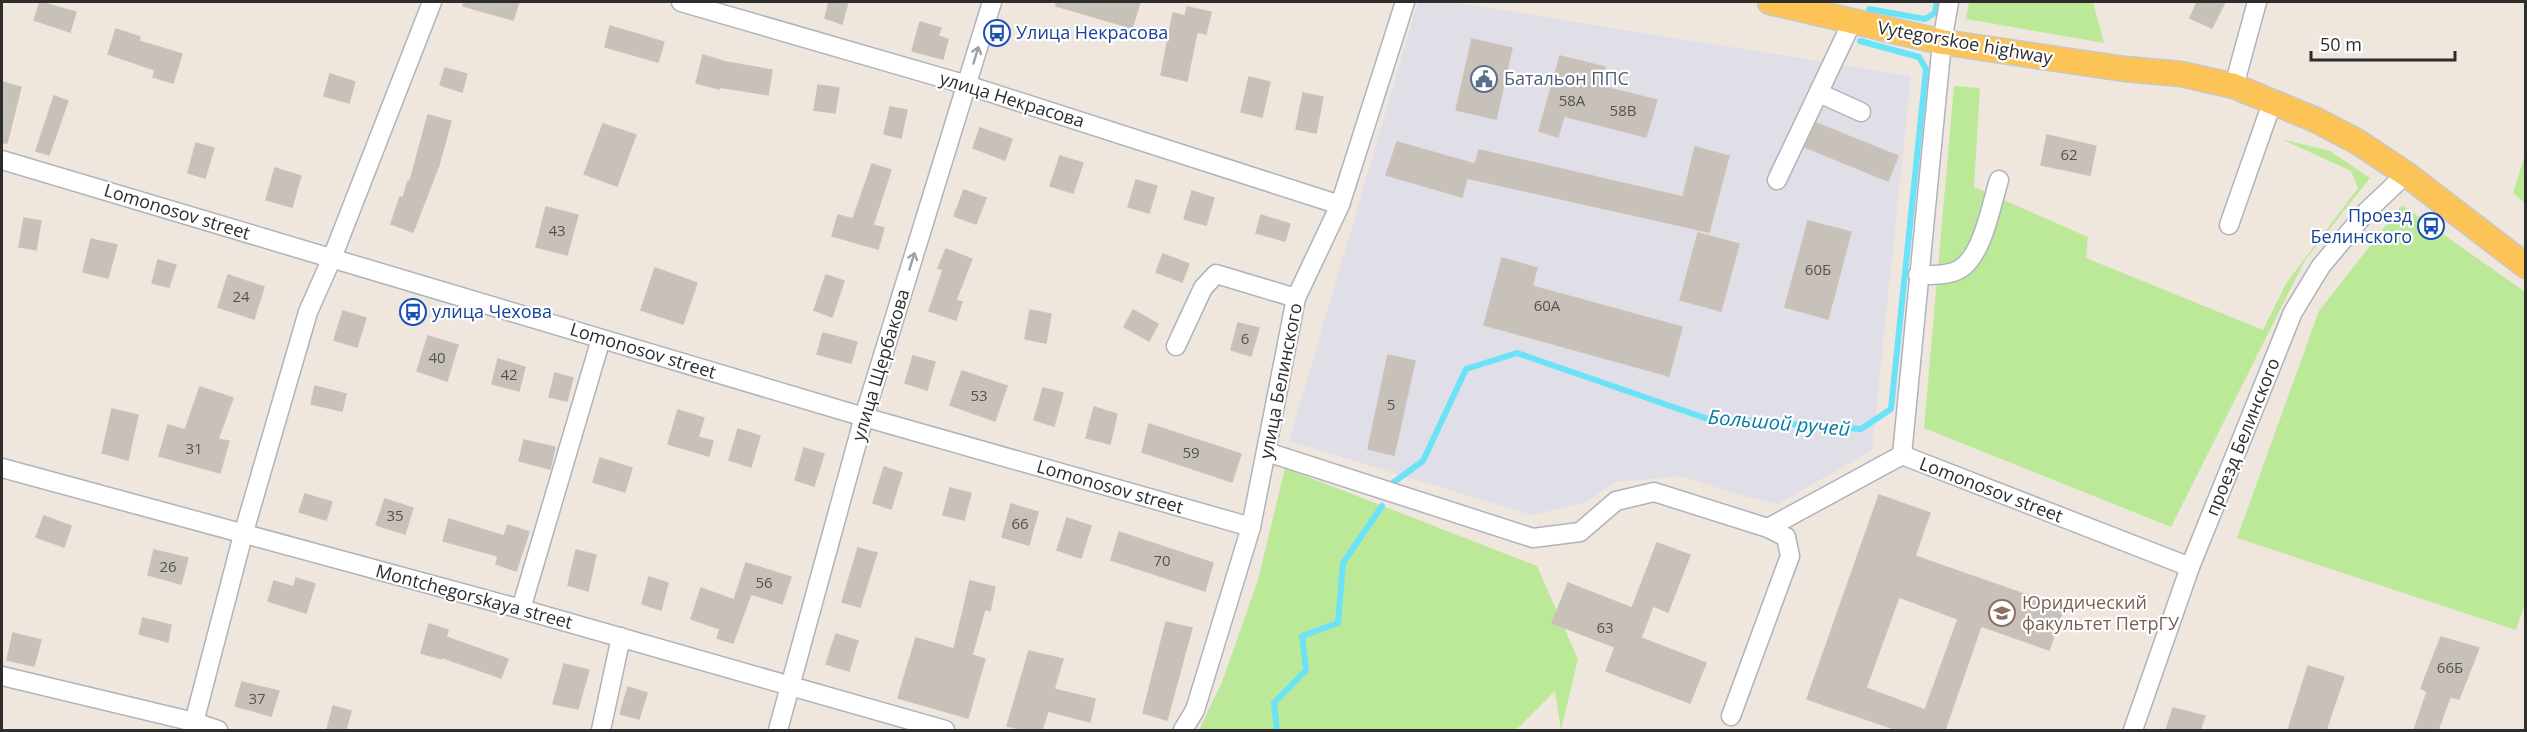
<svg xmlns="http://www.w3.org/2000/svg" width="2527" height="732" font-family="'Open Sans',sans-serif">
  <rect width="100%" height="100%" fill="#efe6de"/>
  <path fill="#e0dfe7" d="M1418,2h33l460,74 -39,374 -94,54 -38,-9 -59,-19 -65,6 -32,21 -52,12 -243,-74z"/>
  <g fill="#bce997">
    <path d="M1969,2h124l11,41 -138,-24z"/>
    <path d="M1954,86l26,2 -6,99 114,50 -2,21 177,72 24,-48 71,-94 -7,-17 -70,-32 49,12 40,27 -65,82 -134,267 -247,-99z"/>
    <path d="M2525,155v48l-12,-10z"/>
    <path d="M2402,205l123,87 1,309 -10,29 -279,-92 82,-227z"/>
    <path d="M1285,468l252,98 41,93 -17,71 -6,-39 -39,39h-317l23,-48 36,-102z"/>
  </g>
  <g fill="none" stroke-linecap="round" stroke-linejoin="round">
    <g stroke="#6ae2f8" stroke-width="6">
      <path d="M1869,9l56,10 10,-6 2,-11"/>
      <path d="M1394,482l29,-21 43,-92 51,-16 188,65 156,11 30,-20 35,-340 -7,-12 -59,-16"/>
      <path d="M1277,730l-3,-27 32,-33 -4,-34 36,-13 5,-60 39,-57"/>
    </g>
  </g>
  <g fill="#c8c1b9" stroke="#cbc2b7" stroke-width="1.5" fill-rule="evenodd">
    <path d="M40,2l36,10 -6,20 -36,-12z"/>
    <path d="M464,2h55l-6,18 -50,-14z"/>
    <path d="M829,2h19l-6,22 -17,-6z"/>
    <path d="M1056,2h84l-8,26 -76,-22z"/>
    <path d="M2197,2h28l-13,26 -22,-10z"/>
    <path d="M1187,7l24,5 -5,22 -9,-2 -10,49 -26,-6 12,-62 12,3z"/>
    <path d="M920,22l21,6 -3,8 10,3 -5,20 -31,-8z"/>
    <path d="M610,26l54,16 -6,20 -53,-15z"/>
    <path d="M116,29l24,8 -1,4 43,13 -9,29 -20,-6 2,-7 -47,-16z"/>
    <path d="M1472,39l40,9 -16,71 -40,-9z"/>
    <path d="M703,55l23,7 46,8 -4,25 -49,-8v2l-23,-6z"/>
    <path d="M1560,56l45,11 -5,19 57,14 -11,37 -82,-21 -6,21 -19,-6z"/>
    <path d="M445,68l22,6 -5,18 -22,-7z"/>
    <path d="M330,74l25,8 -6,21 -25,-7z"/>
    <path d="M1249,77l21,5 -8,35 -21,-5z"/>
    <path d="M2,82l19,5 -14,56h-5z"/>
    <path d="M818,85l21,3 -4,25 -21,-3z"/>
    <path d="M1303,93l20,4 -7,36 -20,-4z"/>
    <path d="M54,96l14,5 -19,54 -13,-4z"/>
    <path d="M890,107l17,3 -6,28 -17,-4z"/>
    <path d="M428,115l23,6 -12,44 -26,67 -22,-8 9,-27 3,1 5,-17h2z"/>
    <path d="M1816,123l82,33 -10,25 -83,-34z"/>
    <path d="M603,124l33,11 -19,51 -33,-12z"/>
    <path d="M980,128l32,11 -7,21 -32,-12z"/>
    <path d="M2047,135l49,11 -6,29 -49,-10z"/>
    <path d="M1397,142l78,22 4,-14 204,47 12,-50 34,9 -20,76 -242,-54 -5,19 -76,-22z"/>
    <path d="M196,143l18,5 -9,30 -17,-5z"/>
    <path d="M1060,156l23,7 -10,30 -23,-7z"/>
    <path d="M872,164l19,6 -18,55 11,3 -6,21 -46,-13 6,-21 15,4z"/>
    <path d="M275,168l26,8 -9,31 -26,-7z"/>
    <path d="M1136,180l21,6 -8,27 -21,-6z"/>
    <path d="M964,190l22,8 -10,26 -22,-8z"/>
    <path d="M1192,191l22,7 -8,27 -22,-6z"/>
    <path d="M546,207l32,8 -11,40 -31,-8z"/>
    <path d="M1261,215l29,9 -5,17 -29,-8z"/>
    <path d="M24,218l17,3 -5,29 -17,-3z"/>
    <path d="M1808,221l43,11 -23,87 -43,-12z"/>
    <path d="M1698,233l41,11 -18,67 -41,-11z"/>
    <path d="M91,239l26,6 -9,33 -25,-6z"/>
    <path d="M946,249l26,10 -16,41 6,2 -6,18 -27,-9 14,-41 -5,-2z"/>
    <path d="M1163,254l26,10 -7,18 -26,-10z"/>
    <path d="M1502,258l35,10 -5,18 150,41 -13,49 -185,-51z"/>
    <path d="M158,260l18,5 -7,22 -17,-4z"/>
    <path d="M655,268l42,15 -14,41 -42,-14z"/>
    <path d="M228,275l36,12 -10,32 -36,-12z"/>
    <path d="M826,275l18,6 -12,36 -18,-7z"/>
    <path d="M1030,310l21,4 -5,29 -21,-4z"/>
    <path d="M1133,310l25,14 -9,17 -25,-14z"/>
    <path d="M343,311l23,7 -9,29 -23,-7z"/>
    <path d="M1238,323l21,5 -8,28 -20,-6z"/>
    <path d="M823,333l34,9 -6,21 -34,-9z"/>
    <path d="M428,336l30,9 -11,36 -30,-10z"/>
    <path d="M1388,355l27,6 -21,94 -26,-6z"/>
    <path d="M913,356l22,6 -8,28 -22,-7z"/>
    <path d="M498,359l27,8 -6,24 -27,-7z"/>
    <path d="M962,371l45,15 -12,35 -45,-16z"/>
    <path d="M555,373l18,5 -6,23 -18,-4z"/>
    <path d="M315,386l31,8 -4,17 -31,-7z"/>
    <path d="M200,387l33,11 -15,41 11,2 -9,32 -61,-17 9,-31 17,5z"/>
    <path d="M1043,388l20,5 -9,33 -20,-6z"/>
    <path d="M1094,407l23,7 -7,30 -24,-6z"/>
    <path d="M112,409l26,6 -10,45 -26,-7z"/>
    <path d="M678,410l26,8 -6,19 15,4 -4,15 -41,-12z"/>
    <path d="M1149,424l92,30 -9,28 -90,-30z"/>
    <path d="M738,429l22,7 -9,31 -22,-7z"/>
    <path d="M524,440l31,7 -5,22 -31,-8z"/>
    <path d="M804,448l20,6 -10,32 -19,-6z"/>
    <path d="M600,458l32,10 -7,24 -32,-10z"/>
    <path d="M884,467l18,6 -11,36 -18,-6z"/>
    <path d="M950,488l21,5 -7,27 -21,-5z"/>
    <path d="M305,494l27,8 -6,18 -27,-8z"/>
    <path d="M1879,495l51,18 -15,43 149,52 -15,42 -68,-24 -36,104h-48l-90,-31zM1899,597l59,22 -33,91 -59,-22z"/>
    <path d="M385,499l28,9 -8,26 -29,-9z"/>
    <path d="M1011,504l27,8 -9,33 -27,-8z"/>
    <path d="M44,516l27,10 -7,21 -28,-10z"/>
    <path d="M1067,518l24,8 -10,32 -24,-8z"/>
    <path d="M449,519l55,17 4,-11 21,7 -13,39 -20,-7 2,-8 -55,-15z"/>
    <path d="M1119,532l94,31 -8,28 -94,-31z"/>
    <path d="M1657,543l33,12 -22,57 -15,-6 -12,32 65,25 -16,40 -84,-32 9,-24 -63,-24 16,-40 64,25z"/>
    <path d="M858,548l19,5 -17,54 -18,-5z"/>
    <path d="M154,550l34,8 -7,26 -33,-9z"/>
    <path d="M576,550l20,5 -8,36 -20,-6z"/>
    <path d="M746,563l45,14 -9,27 -31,-10 -18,49 -16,-5 3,-9 -29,-10 10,-31 33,12z"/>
    <path d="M649,577l19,6 -7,27 -19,-6z"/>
    <path d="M296,578l19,6 -9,29 -38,-12 6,-20 20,6z"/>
    <path d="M970,581l25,6 -5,24 -5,-2 -13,46 13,4 -17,59 -70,-20 18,-60 38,11z"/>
    <path d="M143,618l28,7 -3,17 -29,-8z"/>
    <path d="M1166,622l26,6 -25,92 -24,-7z"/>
    <path d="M429,624l19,6 -2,7 62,22 -7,19 -60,-21v2l-20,-6z"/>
    <path d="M13,633l28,7 -7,26 -27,-6z"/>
    <path d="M836,634l22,7 -9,30 -23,-7z"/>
    <path d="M2441,637l38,11 -20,51 -9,-2 -12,33h-24l13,-38 -6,-4z"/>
    <path d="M1029,651l34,8 -9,30 41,10 -5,23 -42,-11 -6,19h-17l-18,-4z"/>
    <path d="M564,664l25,6 -11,39 -25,-5z"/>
    <path d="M2308,666l36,11 -18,53h-38z"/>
    <path d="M242,682l37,9 -8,25 -36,-10z"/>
    <path d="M628,687l19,6 -8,26 -19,-5z"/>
    <path d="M333,706l18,5 -5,19h-19z"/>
    <path d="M2173,708l32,8 -5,14h-34z"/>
  </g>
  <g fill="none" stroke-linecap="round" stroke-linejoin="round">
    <defs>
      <g id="minor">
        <path d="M681,2l286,83 373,120"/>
        <path d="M2234,86l23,-84"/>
        <path d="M1819,93l42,19"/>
        <path d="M2,160l862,257 387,110"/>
        <path d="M1777,180l75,-158"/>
        <path d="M2229,225l44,-125"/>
        <path d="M1918,275c13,0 30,1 42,-6 23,-14 31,-64 39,-89"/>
        <path d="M1176,346l27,-58 13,-14 80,24"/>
        <path d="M1267,452l266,86 47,-6 36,-31 38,-9 114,36 134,-73 288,112"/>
        <path d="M1902,455l40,-413 7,-40"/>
        <path d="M2,468l519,141 424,121"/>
        <path d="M521,609l80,-270"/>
        <path d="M2,676l192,46 24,8"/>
        <path d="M1731,716l59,-160 -4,-19 -18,-9"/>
        <path d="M192,730l51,-195 65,-223 24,-54 100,-256"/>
        <path d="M601,730l20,-93"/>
        <path d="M778,730l86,-313 128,-415"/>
        <path d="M1183,730l12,-20 56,-183 45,-229 44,-93 65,-203"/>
        <path d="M2133,730l57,-163 103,-255 28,-46 46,-55 39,-37"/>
      </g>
      <path id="major" d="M1770,2l172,40 183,27 56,5 53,12 82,34 42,22 48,32 120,92"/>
    </defs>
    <use href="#minor" stroke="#aeb3bd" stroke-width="21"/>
    <use href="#major" stroke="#c8c8c8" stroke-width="27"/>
    <use href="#minor" stroke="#fff" stroke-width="18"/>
    <use href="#major" stroke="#fcc456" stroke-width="24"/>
  </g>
  <defs><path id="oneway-shaft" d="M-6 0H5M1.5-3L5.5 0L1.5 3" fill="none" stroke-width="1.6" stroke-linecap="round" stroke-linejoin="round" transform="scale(1.5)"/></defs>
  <g stroke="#a0a0a0">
    <use href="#oneway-shaft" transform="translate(976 55) rotate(-73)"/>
    <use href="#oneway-shaft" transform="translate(912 261) rotate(-73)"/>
  </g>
  <defs>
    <symbol id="bus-ring" viewBox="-11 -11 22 22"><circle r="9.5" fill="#fff" stroke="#1a4fb4" stroke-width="1.5"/><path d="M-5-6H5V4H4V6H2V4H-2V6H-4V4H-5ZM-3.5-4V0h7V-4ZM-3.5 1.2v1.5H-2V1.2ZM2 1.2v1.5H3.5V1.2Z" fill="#1a4fb4"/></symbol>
    <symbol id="civic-ring" viewBox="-11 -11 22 22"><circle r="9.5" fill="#fff" stroke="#5c6f8a" stroke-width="1.5"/><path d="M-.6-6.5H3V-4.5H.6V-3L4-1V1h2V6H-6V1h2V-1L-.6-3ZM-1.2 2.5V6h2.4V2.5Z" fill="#5c6f8a"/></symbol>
    <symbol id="university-ring" viewBox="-11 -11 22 22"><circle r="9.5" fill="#fff" stroke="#8d6e63" stroke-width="1.5"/><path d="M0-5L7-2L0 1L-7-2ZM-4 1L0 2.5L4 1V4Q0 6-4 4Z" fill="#8d6e63"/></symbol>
  </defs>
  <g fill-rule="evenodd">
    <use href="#bus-ring" x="982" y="18" width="30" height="30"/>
    <use href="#civic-ring" x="1469" y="64" width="30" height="30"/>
    <use href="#bus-ring" x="2416" y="211" width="30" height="30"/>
    <use href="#bus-ring" x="398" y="297" width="30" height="30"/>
    <use href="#university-ring" x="1987" y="598" width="30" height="30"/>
  </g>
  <g text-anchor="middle" stroke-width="4.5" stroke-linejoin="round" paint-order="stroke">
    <g font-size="15" fill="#545250">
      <text x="1572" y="106">58А</text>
      <text x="1623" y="116">58В</text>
      <text x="2069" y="160">62</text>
      <text x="557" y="236">43</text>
      <text x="1818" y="275">60Б</text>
      <text x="241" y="302">24</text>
      <text x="1547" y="311">60А</text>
      <text x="1245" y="344">6</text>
      <text x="437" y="363">40</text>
      <text x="509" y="380">42</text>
      <text x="979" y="401">53</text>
      <text x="1391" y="410">5</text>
      <text x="194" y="454">31</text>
      <text x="1191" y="458">59</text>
      <text x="395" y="521">35</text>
      <text x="1020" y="529">66</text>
      <text x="1162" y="566">70</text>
      <text x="168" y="572">26</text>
      <text x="764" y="588">56</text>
      <text x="1605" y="633">63</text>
      <text x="2450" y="673">66Б</text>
      <text x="257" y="704">37</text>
    </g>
    <g font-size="18" fill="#164399" stroke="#fff" text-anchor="start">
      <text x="1016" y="39">Улица Некрасова</text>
      <text x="2412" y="222" text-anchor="end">Проезд<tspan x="2412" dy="21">Белинского</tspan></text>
      <text x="432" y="318">улица Чехова</text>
    </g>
    <g font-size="18" fill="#2d2d2d" stroke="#fff">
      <text transform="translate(1965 43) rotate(10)" y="6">Vytegorskoe highway</text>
      <text transform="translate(1012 100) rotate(17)" y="6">улица Некрасова</text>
      <text transform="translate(177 212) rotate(17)" y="6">Lomonosov street</text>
      <text transform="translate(643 351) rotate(17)" y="6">Lomonosov street</text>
      <text transform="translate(881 365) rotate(-73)" y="6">улица Щербакова</text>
      <text transform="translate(1281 381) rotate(-79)" y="6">улица Белинского</text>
      <text transform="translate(2243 437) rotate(-68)" y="6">проезд Белинского</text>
      <text transform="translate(1110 487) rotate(16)" y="6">Lomonosov street</text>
      <text transform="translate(1991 490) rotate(21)" y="6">Lomonosov street</text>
      <text transform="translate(474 597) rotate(15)" y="6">Montchegorskaya street</text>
    </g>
    <g font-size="18" fill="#4e5e75" stroke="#fff" text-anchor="start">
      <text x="1504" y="85">Батальон ППС</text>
    </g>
    <g font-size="18" fill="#785e54" stroke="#fff" text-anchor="start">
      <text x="2022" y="609">Юридический<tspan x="2022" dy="21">факультет ПетрГУ</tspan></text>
    </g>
    <g font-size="20" font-style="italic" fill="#047da3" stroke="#fff">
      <text transform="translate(1779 423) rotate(5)" y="7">Большой ручей</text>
    </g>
  </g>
  <rect width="2527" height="732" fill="none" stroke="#2d2d2d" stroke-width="6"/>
  <path d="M2311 51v9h144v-9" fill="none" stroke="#2d2d2d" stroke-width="3"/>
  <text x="2320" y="51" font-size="18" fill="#2d2d2d" stroke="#ffffff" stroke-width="4.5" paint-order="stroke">50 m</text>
</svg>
